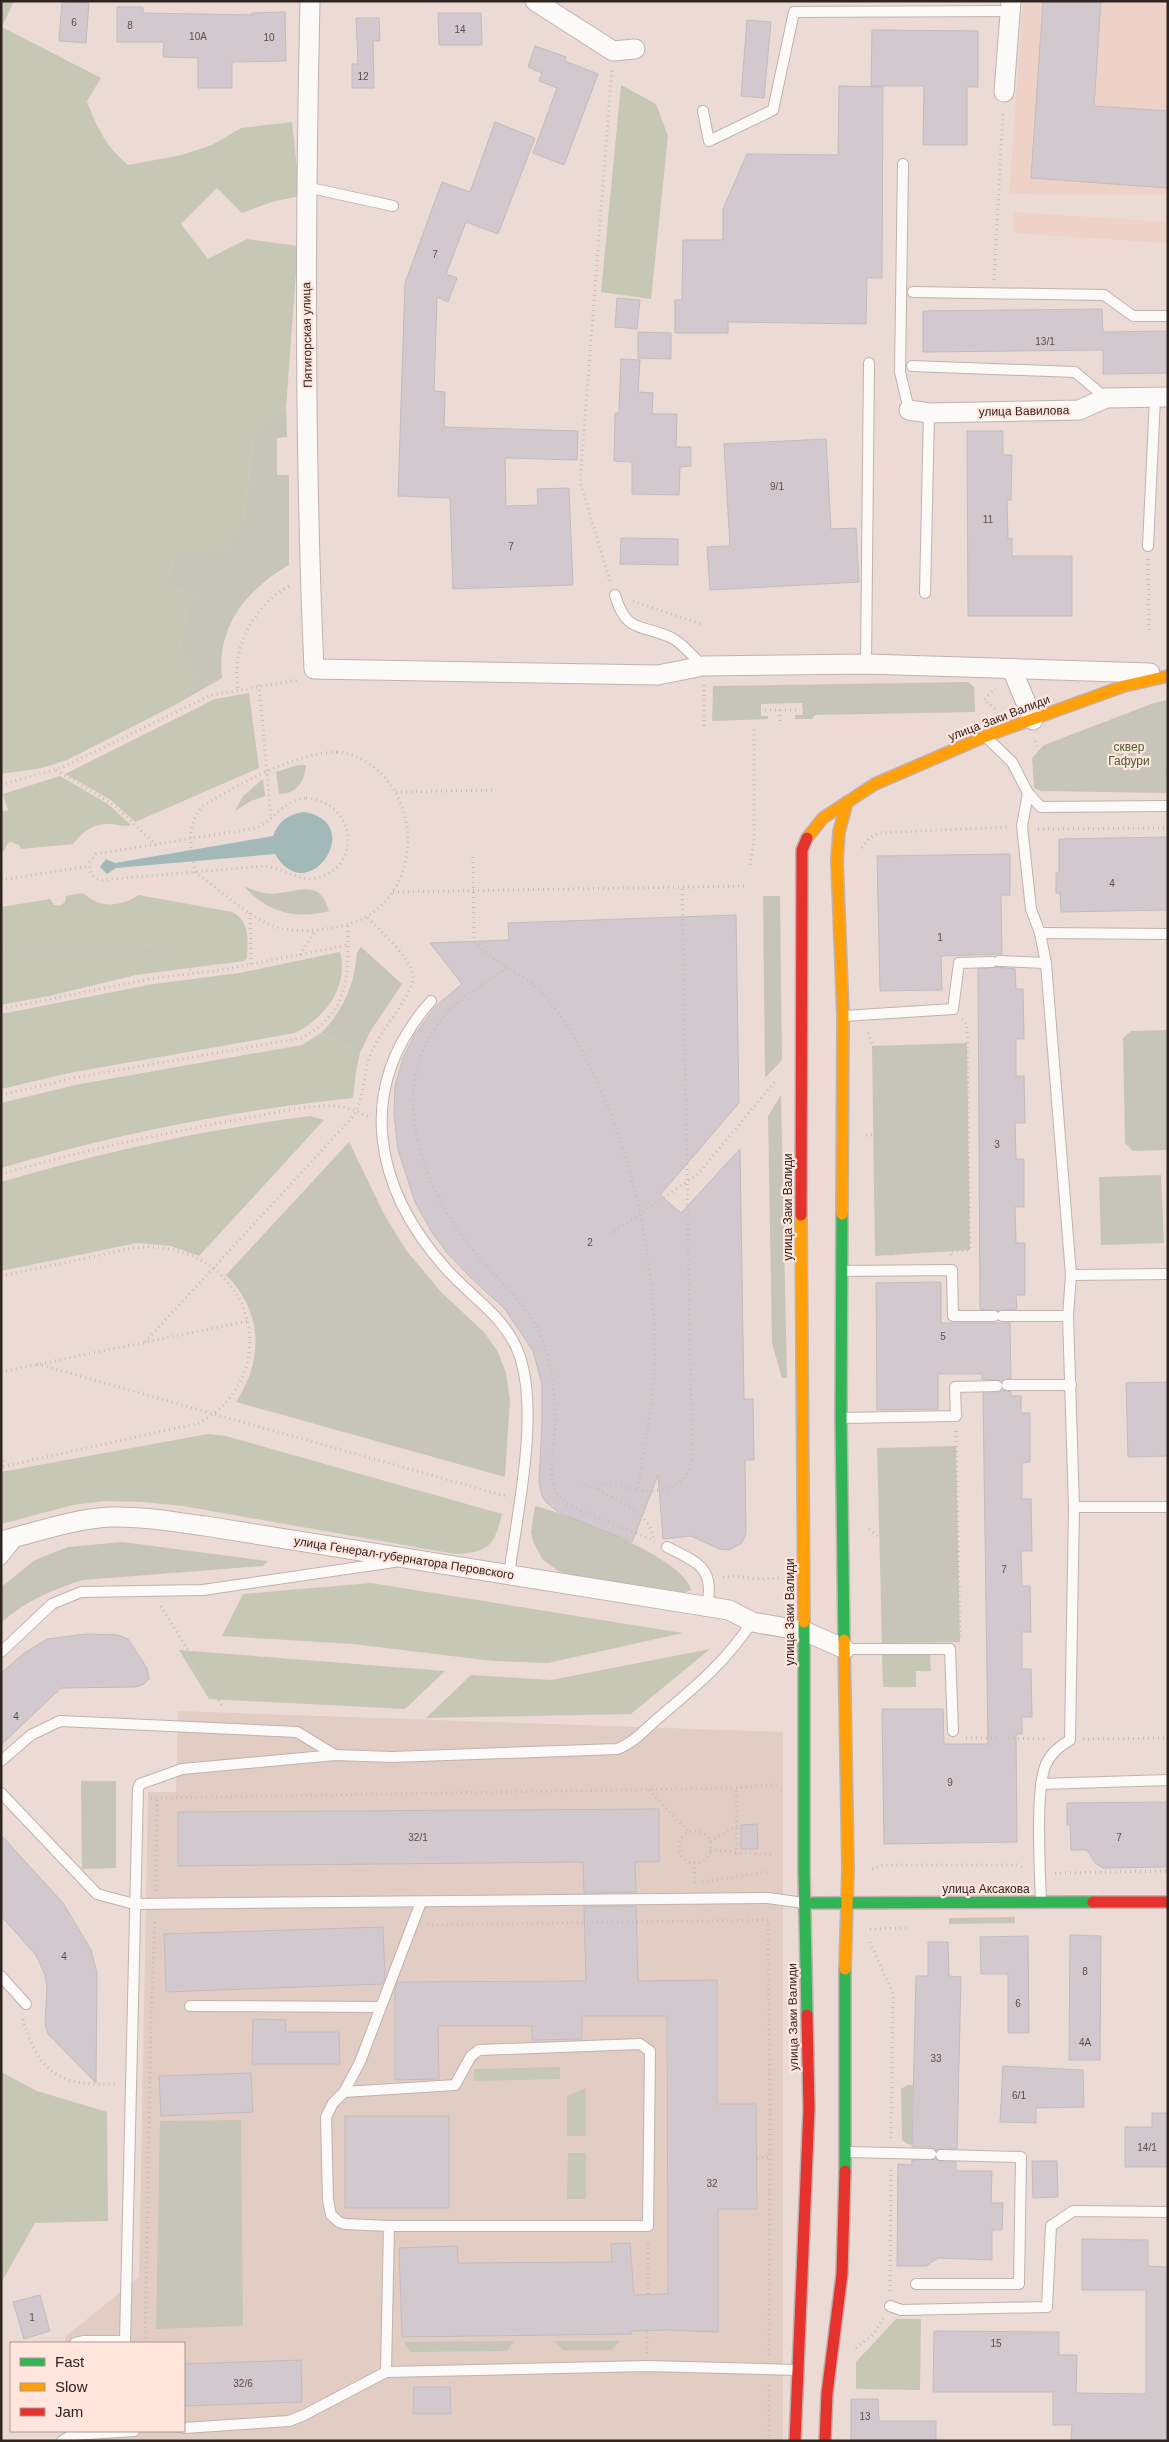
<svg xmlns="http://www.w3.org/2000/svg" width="1169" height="2442" font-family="Arial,sans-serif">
  <rect width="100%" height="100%" fill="#ecdbd5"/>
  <g fill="#eed2c7">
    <path d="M1023,1h145v194l-159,-1z"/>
    <path d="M1014,212l154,10v21l-155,-10z"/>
  </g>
  <path fill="#e2cdc5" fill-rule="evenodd" d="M178,1711l605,21v709h-720v-10h121v-88h-119v-6l74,-60 9,-485h28zM314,2032h25v32zM414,2387h36v27h-36z"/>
  <g fill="#c7c5b8">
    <path d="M286,408l1,29 -10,1v37h12v90c-42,24 -73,62 -67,113l-47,27c22,-27 27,-27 5,-57l7,-38 7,-12 -29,-15 11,-30 68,-36 11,-89z"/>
    <path d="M968,682l6,5 1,25 -160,3 -3,4h-17v-4h8l-1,-12 -41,1v12h7v3l-56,2 1,-35z"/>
    <path d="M1168,700v93l-127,-2 -7,-3 -2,-30 12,-13 110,-42z"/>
    <path d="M298,765h8c-1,16 -9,29 -27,29l-3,-22z"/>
    <path d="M263,779l2,17 -14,5 -16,10 8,-15z"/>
    <path d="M244,886c10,5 21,9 34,7 22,-2 42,-14 51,18 -33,9 -63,1 -85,-25z"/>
    <path d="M763,896h17l2,164 -17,18z"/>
    <path d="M361,947l41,37 -31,46 -11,23 -39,-20c22,-22 34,-49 36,-81z"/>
    <path d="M1168,1030v120l-35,1 -8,-8 -2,-105 8,-7z"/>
    <path d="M967,1043l3,207 -95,6 -3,-210z"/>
    <path d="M781,1095l6,283h-5l-10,-35 -4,-227z"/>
    <path d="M349,1142l35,72 22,36 35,42 43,40 14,20 8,21 4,27 -5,77 -269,-75c28,-43 27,-90 -10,-127z"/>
    <path d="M1161,1175l3,68 -63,2 -2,-68z"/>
    <path d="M956,1446l4,196 -78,1 -5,-195z"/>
    <path d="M535,1506c32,8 149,51 156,84l-8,3 -107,-17 -18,-5 -16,-12 -9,-18 -2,-9z"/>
    <path d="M122,1542l146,19 -5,5 -180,14c-29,9 -60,22 -82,43v-36l34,-27 33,-13z"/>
    <path d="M81,1781h35v87l-34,1z"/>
    <path d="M1015,1917v6l-66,1v-6z"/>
    <path d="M907,2085h6l-1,60 -5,-1 -5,-4 -1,-51z"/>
    <path d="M241,2120l2,206 -87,3 4,-208z"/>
    <path d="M514,2341l-7,10 -97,1 -6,-10z"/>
    <path d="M555,2341h65l-9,9h-48z"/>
  </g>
  <g fill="#c6c7b5">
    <path d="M1,1h13l-12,26 99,51 -14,23c9,25 19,46 41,64l54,-10 30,-10 29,-17 51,-6 8,74 -28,6 -30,11 -25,-25 -36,36 27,35 39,-20 51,7 -12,162 -31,20 -11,89 -20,38 -48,-2 -11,30 29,15 -7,13 -7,37 14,20v14l-19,23 -108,55 -25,8 -41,6z"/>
    <path d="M621,85l35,19 12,32 -17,163 -50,-7z"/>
    <path d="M249,693l10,75 -124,54 -24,-22 -46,-26 150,-75z"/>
    <path d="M60,776l48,28 23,21c-8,2 -12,0 -20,-1 -17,-1 -28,7 -38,20l-52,5 -2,-4 -8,-3 -3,1 -4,8h-3v-39l7,-2 -5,-16z"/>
    <path d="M83,893c18,16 36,14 56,2l93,17c18,9 16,28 15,46l-3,3 -108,14 -87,21 -48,9v-98l49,-8 4,6 6,1 5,-4 1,-6z"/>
    <path d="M340,952c9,35 -15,66 -45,81l-226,40 -68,16v-75l153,-30 85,-11z"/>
    <path d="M321,1033l39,20 -4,18 -3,27c-119,12 -237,36 -352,70v-65l74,-18 227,-40z"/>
    <path d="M310,1116l14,4 -125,136 -28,-10 -34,-3 -136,28v-89c101,-30 205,-53 309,-66z"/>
    <path d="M208,1434l18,2 276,78c-7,31 -14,39 -47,40l-272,-48 -40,-4 -38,-1 -32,4 -72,19v-52z"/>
    <path d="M371,1583l312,50 -135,30 -55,-2 -140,-17 -131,-8 21,-42z"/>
    <path d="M710,1649l-79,65 -205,4 45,-43 80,5z"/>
    <path d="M179,1650l266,21 -40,38 -196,-10z"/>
    <path d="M882,1655h48l1,16h-15v16h-33z"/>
    <path d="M560,2067v12l-86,2v-12z"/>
    <path d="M1,2072l36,19 70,21 1,109 -73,2 -34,60z"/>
    <path d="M586,2088v48h-19v-40z"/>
    <path d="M568,2153h18v46h-19z"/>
    <path d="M896,2319h25l-1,71 -64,-1v-27z"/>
  </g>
  <path fill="#a2b9b8" d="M304,812c64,10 4,99 -29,42l-159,14 -9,6 -7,-7 6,-8 9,4 158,-27c5,-14 15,-22 31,-24z"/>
  <g fill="#d1c9cd" stroke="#c3bbbd">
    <path d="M62,1l27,2 -3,40 -27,-2z"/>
    <path d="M1043,1h58l-7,105 74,5v77l-137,-10z"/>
    <path d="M117,7h26v6l109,2v-2l33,-1 1,49 -54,1v26h-34v-30l-35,-1 1,-15h-47z"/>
    <path d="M438,13h43l1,32h-43z"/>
    <path d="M356,18h23l1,23h-7l1,47h-22v-24h6z"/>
    <path d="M747,20l24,2 -7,76 -23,-2z"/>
    <path d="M872,30l106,1v56h-11v58h-44l1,-59h-53z"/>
    <path d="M535,46l31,11 -1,4 33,13 -34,91 -31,-12 24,-65 -18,-7 3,-8 -14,-6z"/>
    <path d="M839,86l44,1 -1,191h-15l-1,46 -138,-2v11h-53v-33h7l1,-60h40v-31l24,-55 91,1z"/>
    <path d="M495,122l40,16 -37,96 -32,-12 -20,52 11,4 -9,24 -11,-5 -3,94 11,1 -1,35 134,4 -1,29 -72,-2 1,48 32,-1 -1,-16 32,-1 4,97 -120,4 -3,-91 -52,-2 7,-213 37,-101 28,10z"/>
    <path d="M617,298l23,2 -3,29 -22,-2z"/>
    <path d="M1102,309l1,23 65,-1v42l-65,1v-24l-180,2v-41z"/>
    <path d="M638,332l33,1v26l-33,-1z"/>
    <path d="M621,359l19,1 -2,32 15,1 -1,21h25l-1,33h15v19l-11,1 -1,28 -47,-1v-32l-18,-1 1,-48h4z"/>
    <path d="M967,431h36v24h9l-1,45h-4l1,39 4,-1v18h60v60h-104z"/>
    <path d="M826,439l5,90 25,-1 3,54 -149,8 -3,-43 23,-1 -6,-102z"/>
    <path d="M621,538l57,1v26l-58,-1z"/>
    <path d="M1168,837v73l-107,2 -1,-19h-4v-20h3v-34z"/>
    <path d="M1010,854v41h-9l1,59 -61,2 1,34 -62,1 -3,-135z"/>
    <path d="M736,915l3,188 -79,92 21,18 59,-64 4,250h9l1,61h-9l1,73 -4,10 -13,7 -10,-1 -28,-13 -28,3 -5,-64 -26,67 -74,-30 -12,-10 -4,-6 -3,-14 3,-58v-40l-9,-33 -29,-43 -32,-29 -24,-25 -17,-23 -16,-29 -17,-52 -4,-36 1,-28 8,-28 12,-24 22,-29 25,-21 -32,-41 79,-3 -1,-17z"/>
    <path d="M996,967l19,2 1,20h7l1,50h-8v37h8l1,47h-10l1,36h8v48h-9l1,36h9v52h-9l1,14 -19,2 -18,-2 -2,-340z"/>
    <path d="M941,1282v41h69l1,55 -9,3 -20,-2v-5h-44v35l-61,1 -1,-127z"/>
    <path d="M1168,1382v74l-40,1 -2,-74z"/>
    <path d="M1002,1390l9,2v4h10v17h9v49l-8,1v36h9l1,52h-11l1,35h8l1,46h-9v37h9l1,48h-10v17h-6l1,108 -133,2 -2,-135h61l1,35h44l-5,-351h15z"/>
    <path d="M87,1634l31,1 10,4 19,29 2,11 -5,5 -9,3 -74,1 -60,57v-72l22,-19 24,-15z"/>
    <path d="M1168,1802v65l-65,1 -8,-5 -8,-13h-16l-1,-25h-3v-22z"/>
    <path d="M659,1809v53h-24l1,30 -52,1 -1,-31 -405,4v-54z"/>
    <path d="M757,1824l1,25h-17v-24z"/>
    <path d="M1,1835l62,68 28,47 6,23 -1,110 -48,-49 -3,-10 2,-36 -2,-13 -9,-20 -35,-39z"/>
    <path d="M636,1906l2,75 79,-1v124h39l1,105h-39v123l-50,-2 -37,1v3l-229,3 -3,-89 58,-2 1,17 154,-1 -1,-18 19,-1 4,52 34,-1 -1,-278h-85v23l-50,1v-14h-94l1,53 -44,1v-91l3,-7 188,-1 -2,-74z"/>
    <path d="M383,1927l2,51 -3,6 -216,8 -2,-58z"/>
    <path d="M1070,1935l31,1 -1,124h-31z"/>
    <path d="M1028,1936l1,97h-21v-59h-27l-1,-37z"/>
    <path d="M928,1942h20l1,34 12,1 -4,172 -21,1 -5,-3h-19l4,-171h12z"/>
    <path d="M253,2019l33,1 -1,12h54l1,32h-88z"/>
    <path d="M1003,2066l80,4 1,37 -48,1v15l-36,-1z"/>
    <path d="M251,2073l2,39 -92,4 -2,-40z"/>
    <path d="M1152,2113h16v54h-43v-40h27z"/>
    <rect x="345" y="2116" width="104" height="92"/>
    <path d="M936,2159l4,3h16v9h36l-1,32h12l-1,27h-10v30l-54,-2 -12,8h-29l1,-102 14,1v-5z"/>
    <path d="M1032,2161h25l1,36 -25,1z"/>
    <path d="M1082,2239l66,1v26l20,1v174h-97l1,-16h-19v-33h-120l1,-61 125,1v23h18l-1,38 70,1v-104h-64z"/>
    <path d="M40,2295l10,36 -26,8 -11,-37z"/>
    <path d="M301,2360l1,42 -118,4v-42z"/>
    <path d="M414,2387h36l1,27h-38z"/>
    <path d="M851,2399h27l1,22h57v20h-85z"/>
  </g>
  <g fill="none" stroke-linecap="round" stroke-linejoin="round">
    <defs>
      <g id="lane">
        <path d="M703,111l6,30 64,-31 21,-98 216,-1"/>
        <path d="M903,164l-3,208 9,38"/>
        <path d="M306,187l87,19"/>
        <path d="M913,292l191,3 29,21h35"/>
        <path d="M912,366l163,6 31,26"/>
        <path d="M1148,546l7,-148"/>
        <path d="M925,593l4,-180"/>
        <path d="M615,595c11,38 25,29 55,42 12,5 23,20 33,29"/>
        <path d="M866,664l3,-301"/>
        <path d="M986,737l26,25 16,31 -6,33 9,83 9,24 6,30 25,312 -3,41 6,191 -4,233c-9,5 -19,13 -24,24 -11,25 -6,107 -5,138"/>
        <path d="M1028,793l13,14 127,-1"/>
        <path d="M1040,933l128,1"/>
        <path d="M999,961l47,2"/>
        <path d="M431,1001c-78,88 -57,189 18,271 25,27 57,46 70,82 21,59 -2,159 -10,221"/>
        <path d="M844,1016l109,-7 6,-46 33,-1"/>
        <path d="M842,1271l110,-1 1,46h41"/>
        <path d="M1071,1275l97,-1"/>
        <path d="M1002,1316h66"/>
        <path d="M1007,1385h64"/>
        <path d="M841,1418l115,-2 -1,-29 42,-1"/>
        <path d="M1074,1507h94"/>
        <path d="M667,1547c31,16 48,20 40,59"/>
        <path d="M1,1560l17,-21"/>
        <path d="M846,1649h104l3,82"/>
        <path d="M1,1652l51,-48 29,-12 122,-2 191,-28"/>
        <path d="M1,1761l30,-26 29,-14 237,11 38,23"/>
        <path d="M1041,1784l127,-4"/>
        <path d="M1,1793l96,101 37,10 634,-6 36,5"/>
        <path d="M1,1976l25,28"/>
        <path d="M190,2006l189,1"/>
        <path d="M344,2092l111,-7 16,-29 8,-6 161,-6 10,7 -2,175h-259"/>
        <path d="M847,2152l84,2"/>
        <path d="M916,2284h103l2,-127 -80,-2"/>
        <path d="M890,2306l11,4 146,-3 4,-81 22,-15 95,1"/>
        <path d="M75,2343l8,-2h42l13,-552 2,-5 42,-15 153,-14 57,2 225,-8c15,-5 28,-19 40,-30 37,-31 68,-56 95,-97"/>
        <path d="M386,2372l3,-146 -44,-2 -6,-2 -8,-7 -3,-15 -2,-83 7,-14 11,-11 16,-30 61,-160"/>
        <path d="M184,2428l105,-7 15,-6 82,-43 261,-6 150,4"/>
        <path d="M62,2441l10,-6 62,-4"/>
      </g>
      <g id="street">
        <path d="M310,1c-5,223 -6,446 4,668l344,6 45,-9 163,-2 284,9"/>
        <path d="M535,1l78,50 22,-2"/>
        <path d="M1004,92l7,-91"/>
        <path d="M909,410l20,3 150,-3 27,-12 62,-1"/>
        <path d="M1012,669l21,51"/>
        <path d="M1,1541c36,-9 72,-22 109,-24 32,-1 64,5 95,9l524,84 23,12 52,9 41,18"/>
      </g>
      <g id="fast">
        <path d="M842,1214l-1,204 3,222"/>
        <path d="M804,1622v249l3,144"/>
        <path d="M805,1903l288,-1"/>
        <path d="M845,1969v202"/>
      </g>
      <g id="slow">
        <path d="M807,838l16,-20 52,-34 111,-48 138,-50 44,-10"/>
        <path d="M842,1214l1,-198 -6,-156 2,-28 8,-30"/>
        <path d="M801,1215l3,407"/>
        <path d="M844,1640l4,230 -3,99"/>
      </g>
      <g id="jam">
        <path d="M801,1215l1,-365 5,-12"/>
        <path d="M1093,1902h75"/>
        <path d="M795,2441l14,-332 -2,-94"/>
        <path d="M825,2441l2,-47 15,-120 3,-103"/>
      </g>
    </defs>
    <use href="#lane" stroke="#bfb2ae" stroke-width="12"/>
    <use href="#street" stroke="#bfb2ae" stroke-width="21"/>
    <use href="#fast" stroke="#bfb2ae" stroke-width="14"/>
    <use href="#slow" stroke="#bfb2ae" stroke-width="14"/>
    <use href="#jam" stroke="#bfb2ae" stroke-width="14"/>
    <g stroke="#c5bebb" stroke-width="3" stroke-dasharray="1 4" stroke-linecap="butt">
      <path d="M994,280l9,-169"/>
      <path d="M1148,559l1,75"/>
      <path d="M610,581l-30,-99 32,-414"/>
      <path d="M633,601l68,23"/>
      <path d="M259,685l12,133"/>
      <path d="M238,688c-7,-40 16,-84 53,-103"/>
      <path d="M995,709l-11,-9 11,-12"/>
      <path d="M765,710h32"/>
      <path d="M779,710l1,15"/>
      <path d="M704,726v-42"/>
      <path d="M1098,726v67"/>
      <path d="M1035,741l5,11"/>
      <path d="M337,752c14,1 26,7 38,16 46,38 44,118 -9,149 -12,7 -27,10 -40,12 -17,2 -36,3 -53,-3 -28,-12 -53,-36 -78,-54 -4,-24 -10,-47 8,-66 36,-22 91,-53 134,-54z"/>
      <path d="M56,770l58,35 42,40"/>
      <path d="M1040,770h128"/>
      <path d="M1040,781v-29l8,-6 92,-36 28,-7"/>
      <path d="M1,785l62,-18 148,-72 87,-15"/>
      <path d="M396,792l99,-2"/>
      <path d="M306,798c54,5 54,72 10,80 -20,3 -33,-10 -52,-12l-163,14c-9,-2 -12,-8 -11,-18l6,-8 160,-26c21,-9 23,-26 50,-30z"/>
      <path d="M1038,829l130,-1"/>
      <path d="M862,848l7,-10 10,-5 128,-6"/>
      <path d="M473,857l1,84c21,25 53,33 74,58 75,96 111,252 106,372 -2,40 -10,80 -17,120l-28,-9 -8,3 -3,5 -20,-9"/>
      <path d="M750,865l4,-22v-117"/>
      <path d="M1,880l88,-14"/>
      <path d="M393,892l352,-6"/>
      <path d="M250,913l1,52"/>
      <path d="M1,952l72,-6 57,2 42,7 12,7 9,11"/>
      <path d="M300,955l15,-24"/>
      <path d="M507,968c-18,13 -39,24 -55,40 -71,70 -33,174 20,241 24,31 57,54 71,92 9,26 13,55 12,82 0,20 -6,42 -2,61 2,9 8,15 15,21l87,36"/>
      <path d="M1,1009l153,-31 68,-8 126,-25"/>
      <path d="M868,1033l41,101"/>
      <path d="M1,1095l73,-17 227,-40c50,-25 47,-64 47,-114"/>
      <path d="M866,1135l43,-1 38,-5 1,-74 19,-12"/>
      <path d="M877,1136l93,113"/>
      <path d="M1,1174c80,-23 163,-41 245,-56 26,-4 65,-14 90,-12 12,1 22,6 33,11"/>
      <path d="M610,1234l88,-60 79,-95"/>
      <path d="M891,1255l24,-71 32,-55 20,-2"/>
      <path d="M951,1255v-4l19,-1 -3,-225 -5,-6"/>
      <path d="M1,1276c29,-6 57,-12 86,-18 27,-6 54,-15 82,-9 89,16 112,129 30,174l-198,44"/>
      <path d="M145,1342l193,-209c7,-8 15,-15 19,-24 9,-22 6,-44 19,-66 8,-16 38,-51 37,-66 0,-18 -34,-47 -46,-60"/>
      <path d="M37,1364l468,132"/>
      <path d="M1,1372l247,-51"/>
      <path d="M956,1431l4,207"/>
      <path d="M1,1456l3,10"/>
      <path d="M956,1477l-63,3 1,64 12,29 53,5"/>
      <path d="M598,1490c24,14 50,20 56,50"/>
      <path d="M637,1491c28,0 50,-2 55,-33l-10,-571"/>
      <path d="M869,1529l10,8 78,39"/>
      <path d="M894,1543l62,-56"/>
      <path d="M723,1577l11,-1 23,3 22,-1"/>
      <path d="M161,1606l62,101"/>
      <path d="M966,1738h33"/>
      <path d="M1008,1738l39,1"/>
      <path d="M1083,1739l85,-1"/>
      <path d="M649,1790l40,42"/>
      <path d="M151,1798l585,-10 44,-4"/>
      <circle cx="695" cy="1847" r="16"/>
      <path d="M710,1841l27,-15 -1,-38"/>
      <path d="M710,1850l64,5"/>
      <path d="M736,1854l1,-27"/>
      <path d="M694,1862l1,21"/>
      <path d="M872,1869l12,-4h133l8,3"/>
      <path d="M1055,1873l113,-2"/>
      <path d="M702,1882l66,-10"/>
      <path d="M156,1891l1,-92"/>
      <path d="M427,1925l341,-5 2,189 -1,246"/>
      <path d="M870,1929l40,-1"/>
      <path d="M870,1942l23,52 -2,145"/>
      <path d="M23,2019c15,55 39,68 94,65"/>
      <path d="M757,2158l12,-1"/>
      <path d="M890,2291l1,-123"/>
      <path d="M648,2294v-55"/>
      <path d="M145,2343l6,-326 4,-98"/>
      <path d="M856,2348l18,-14 9,-16"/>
      <path d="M647,2353v-22"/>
      <path d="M769,2441v-57"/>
    </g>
    <use href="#lane" stroke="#fcfaf9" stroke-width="10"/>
    <use href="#street" stroke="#fcfaf9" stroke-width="19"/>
    <use href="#fast" stroke="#30b455" stroke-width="11"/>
    <use href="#slow" stroke="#ff9f0a" stroke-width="11"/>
    <use href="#jam" stroke="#e5322d" stroke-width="11"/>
  </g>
  <g text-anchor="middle" stroke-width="4.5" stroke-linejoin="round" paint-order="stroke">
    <g font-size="10" fill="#584d4b">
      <text x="74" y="26">6</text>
      <text x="130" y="29">8</text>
      <text x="460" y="33">14</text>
      <text x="198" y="40">10А</text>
      <text x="269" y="41">10</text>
      <text x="363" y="80">12</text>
      <text x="435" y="258">7</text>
      <text x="1045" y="345">13/1</text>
      <text x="777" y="490">9/1</text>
      <text x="988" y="523">11</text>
      <text x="511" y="550">7</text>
      <text x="1112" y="887">4</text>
      <text x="940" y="941">1</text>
      <text x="997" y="1148">3</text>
      <text x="590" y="1246">2</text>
      <text x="943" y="1340">5</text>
      <text x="1004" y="1573">7</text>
      <text x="16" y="1720">4</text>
      <text x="950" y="1786">9</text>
      <text x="418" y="1841">32/1</text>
      <text x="1119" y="1841">7</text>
      <text x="64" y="1960">4</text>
      <text x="1085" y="1975">8</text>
      <text x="1018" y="2007">6</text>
      <text x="1085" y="2046">4А</text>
      <text x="936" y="2062">33</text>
      <text x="1019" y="2099">6/1</text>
      <text x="1147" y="2151">14/1</text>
      <text x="712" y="2187">32</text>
      <text x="32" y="2321">1</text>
      <text x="996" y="2347">15</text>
      <text x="243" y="2387">32/6</text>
      <text x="865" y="2420">13</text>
    </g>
    <g font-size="12" fill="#2f2420" stroke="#ffe5dc">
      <text transform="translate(307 335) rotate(-91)" y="4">Пятигорская улица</text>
      <text transform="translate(1024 411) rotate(-1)" y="4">улица Вавилова</text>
      <text transform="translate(999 718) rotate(-21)" y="4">улица Заки Валиди</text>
      <text transform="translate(788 1207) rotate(-90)" y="4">улица Заки Валиди</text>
      <text transform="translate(404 1558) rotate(9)" y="4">улица Генерал-губернатора Перовского</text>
      <text transform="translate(790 1612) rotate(-90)" y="4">улица Заки Валиди</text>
      <text x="986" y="1893">улица Аксакова</text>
      <text transform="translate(793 2017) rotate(-91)" y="4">улица Заки Валиди</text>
    </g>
    <g font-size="12" fill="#475f33" stroke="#ffe5dc">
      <text x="1129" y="751">сквер<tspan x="1129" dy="14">Гафури</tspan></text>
    </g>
  </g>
  <rect width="1169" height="2442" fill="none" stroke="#2f2420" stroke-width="5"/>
  <rect x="10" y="2342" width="175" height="90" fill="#ffe5dc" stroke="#ac9891"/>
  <rect x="20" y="2358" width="25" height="8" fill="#30b455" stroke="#ac9891"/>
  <text x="55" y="2367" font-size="15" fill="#2f2420">Fast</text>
  <rect x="20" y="2383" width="25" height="8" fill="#ff9f0a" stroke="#ac9891"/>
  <text x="55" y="2392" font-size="15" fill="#2f2420">Slow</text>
  <rect x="20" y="2408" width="25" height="8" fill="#e5322d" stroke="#ac9891"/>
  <text x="55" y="2417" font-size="15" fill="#2f2420">Jam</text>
</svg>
